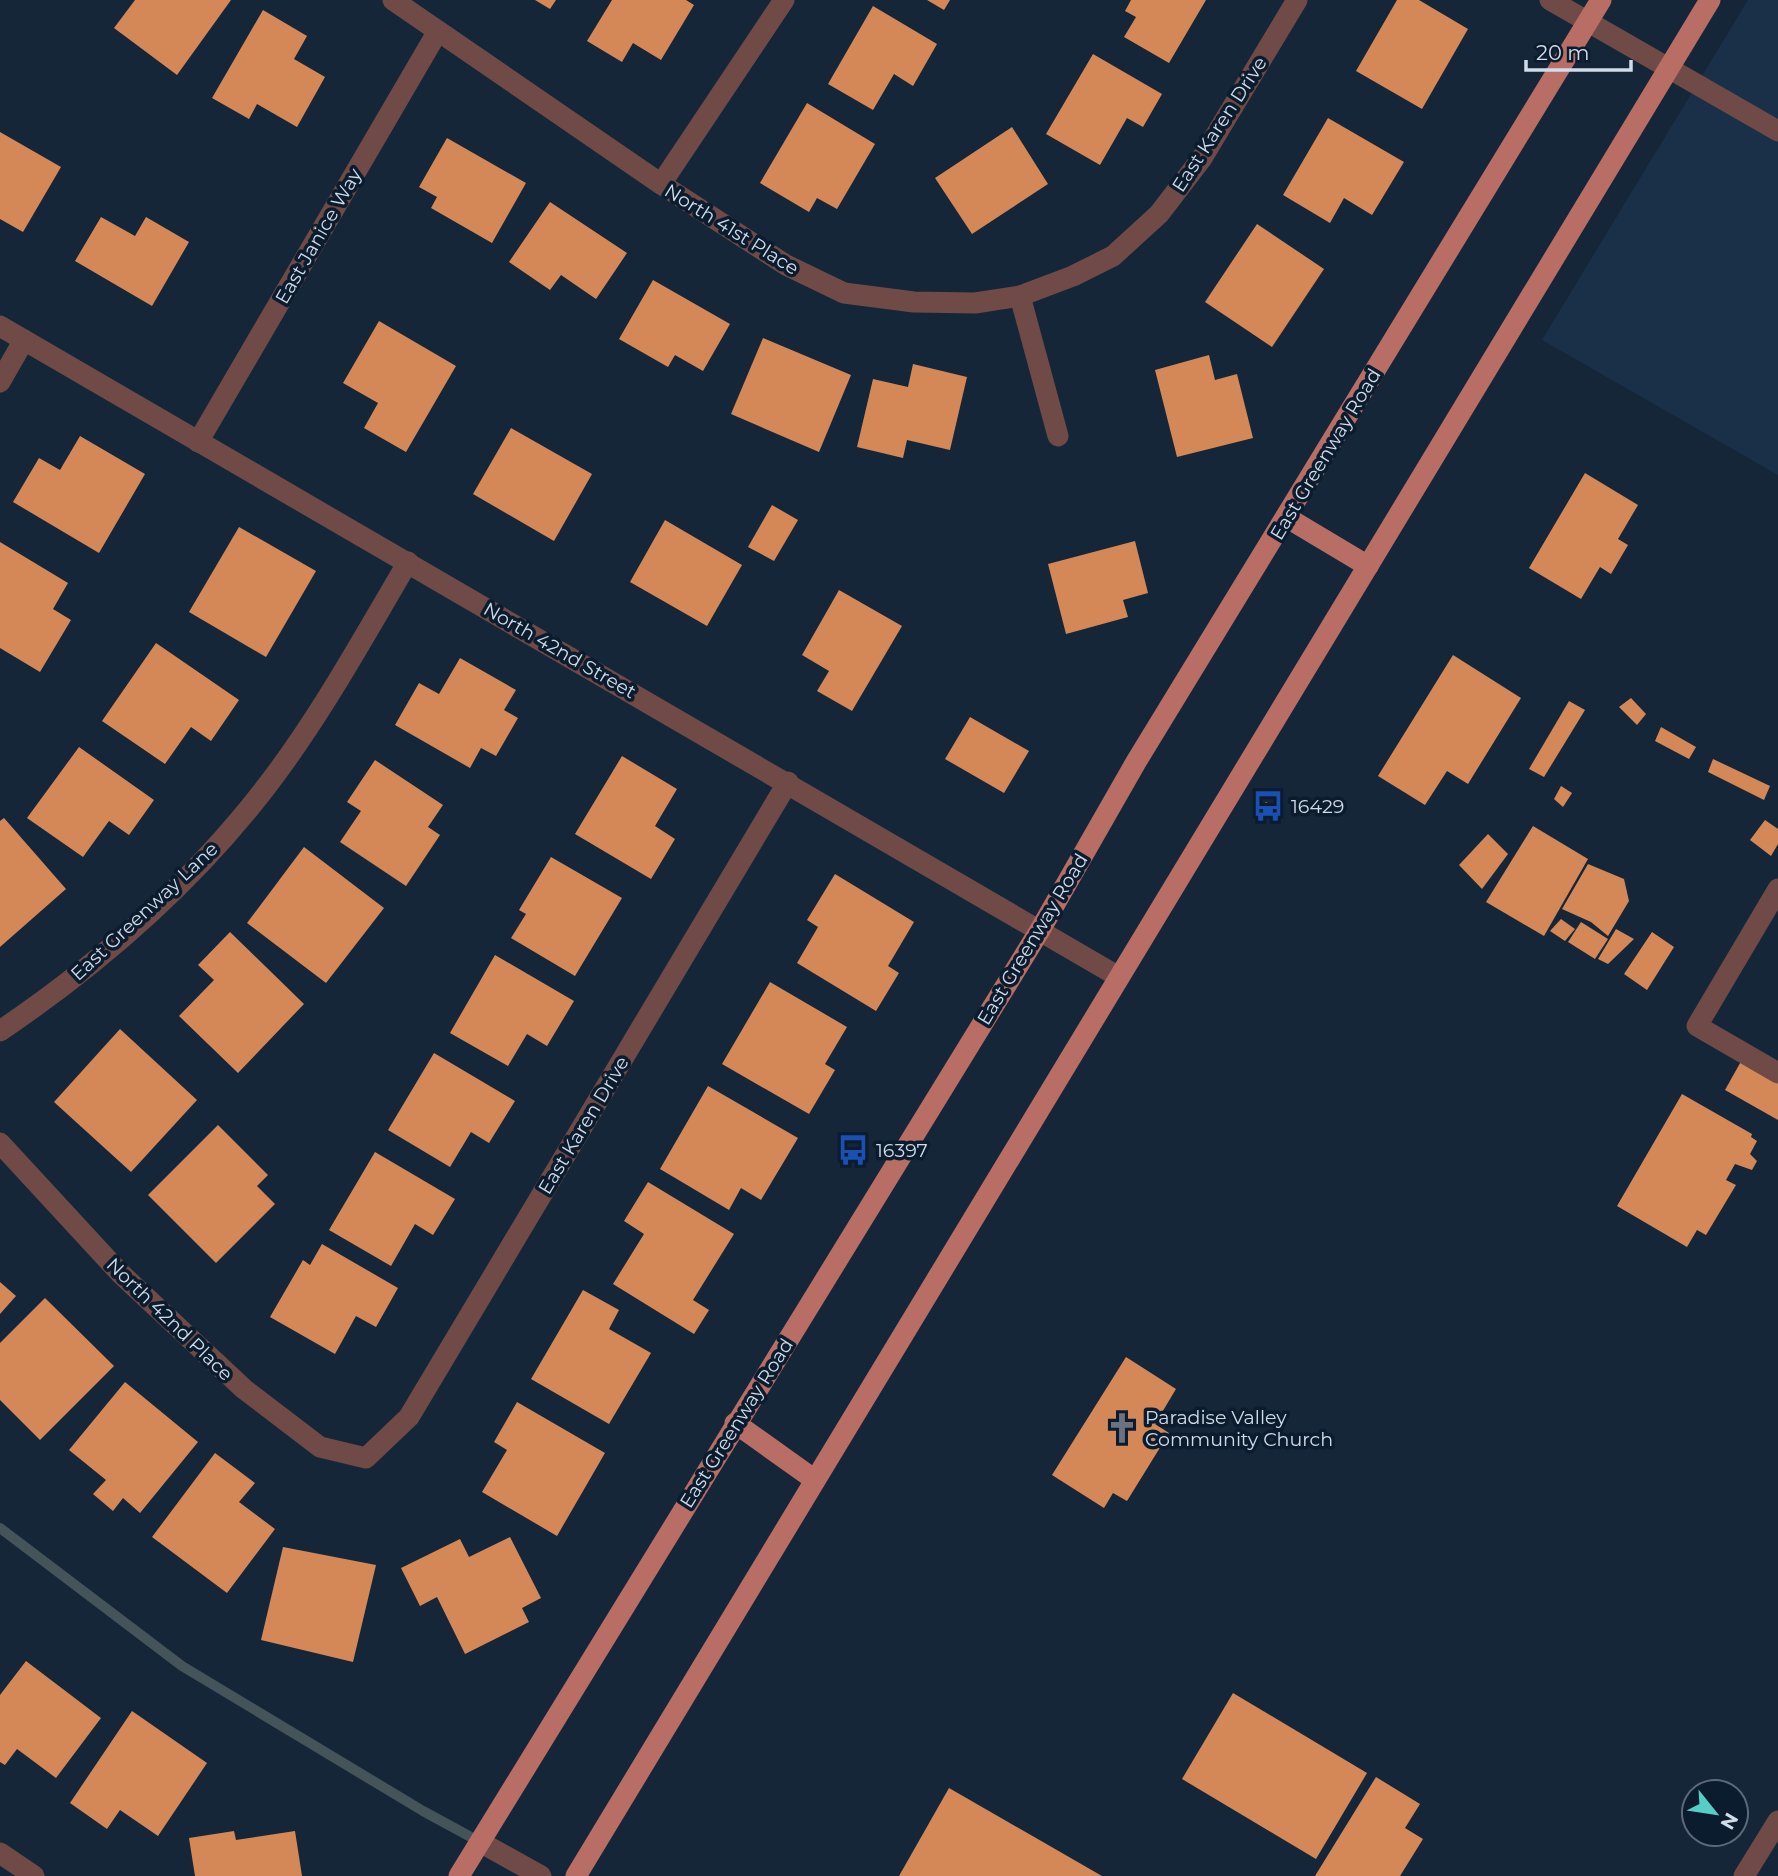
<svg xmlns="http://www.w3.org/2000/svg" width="1778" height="1876" font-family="Montserrat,sans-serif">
  <rect width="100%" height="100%" fill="#152639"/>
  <path fill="#1a2f48" d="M1748,0h30v475l-236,-135z"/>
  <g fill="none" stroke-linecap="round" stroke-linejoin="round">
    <path stroke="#445459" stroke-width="10" d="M0,1528l182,138 241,145 57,31"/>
  </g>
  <g fill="#d58857">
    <path d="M135,0h96l-54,75 -63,-47z"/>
    <path d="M535,0h21l-6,9z"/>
    <path d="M612,0h74l8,5 -33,55 -28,-17 -11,19 -35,-21z"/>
    <path d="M927,0h23l-6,10z"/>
    <path d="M1131,0h75l-37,63 -45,-26 12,-20 -11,-6z"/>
    <path d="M1397,0h22l49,29 -46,80 -66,-38z"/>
    <path d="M873,6l64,38 -24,42 -19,-12 -21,36 -45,-26z"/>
    <path d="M263,10l44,26 -13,23 31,18 -28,50 -40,-23 -8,15 -37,-21z"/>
    <path d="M1093,54l69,40 -19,33 -16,-9 -27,47 -54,-31z"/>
    <path d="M807,103l68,41 -38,65 -20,-11 -8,14 -49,-29z"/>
    <path d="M1328,118l76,44 -32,53 -28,-17 -14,25 -47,-28z"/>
    <path d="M1012,127l36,57 -76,50 -37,-56z"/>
    <path d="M0,132l61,35 -38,65 -23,-13z"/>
    <path d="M447,138l79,45 -34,60 -61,-35 6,-11 -18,-10z"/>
    <path d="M550,202l77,51 -31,46 -35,-24 -11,15 -41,-28z"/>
    <path d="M101,217l34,19 11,-19 43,25 -37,64 -77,-45z"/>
    <path d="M1257,224l67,45 -52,78 -67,-45z"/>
    <path d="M653,280l77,44 -27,47 -28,-16 -7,12 -49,-28z"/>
    <path d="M379,321l77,45 -50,86 -42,-24 14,-25 -35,-20z"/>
    <path d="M763,338l88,37 -32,77 -88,-38z"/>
    <path d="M1209,355l6,25 22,-6 16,64 -76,19 -22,-87z"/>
    <path d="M913,364l54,13 -17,73 -43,-10 -4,18 -46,-11 16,-68 35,8z"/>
    <path d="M511,428l81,46 -38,67 -81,-47z"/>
    <path d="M80,436l65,38 -46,79 -86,-51 26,-44 21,12z"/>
    <path d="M1585,473l53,32 -20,34 10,6 -17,29 -11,-7 -19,32 -52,-31z"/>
    <path d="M772,505l26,15 -24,41 -26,-14z"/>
    <path d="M665,520l77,45 -35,61 -77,-44z"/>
    <path d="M239,527l77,44 -50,86 -77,-45z"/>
    <path d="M1135,541l13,52 -25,7 5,17 -62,17 -18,-70z"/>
    <path d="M0,542l68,41 -15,26 18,11 -31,52 -40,-24z"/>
    <path d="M839,590l63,36 -50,85 -35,-20 12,-20 -27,-16z"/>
    <path d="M156,643l83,57 -28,41 -20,-14 -26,37 -63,-43z"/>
    <path d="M1453,655l68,43 -53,86 -21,-13 -22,34 -47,-29z"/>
    <path d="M460,658l56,32 -12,20 14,8 -22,38 -15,-8 -11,20 -75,-43 24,-42 20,11z"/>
    <path d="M1631,698l15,16 -9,11 -18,-18z"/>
    <path d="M1569,701l16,9 -41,67 -15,-8z"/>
    <path d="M970,717l59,34 -25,42 -59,-34z"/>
    <path d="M1661,727l35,20 -7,12 -34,-18z"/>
    <path d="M79,747l75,53 -25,35 -20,-14 -26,36 -56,-39z"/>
    <path d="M622,756l55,33 -22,37 20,13 -24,40 -76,-45z"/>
    <path d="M1713,759l57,27 -6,14 -56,-28z"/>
    <path d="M375,760l68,45 -15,22 12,8 -34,51 -66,-44 21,-31 -14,-9z"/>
    <path d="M1561,786l11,7 -9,14 -9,-8z"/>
    <path d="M1266,802l6,4 -10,16 -6,-4z"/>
    <path d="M4,818l62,71 -66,58v-126z"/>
    <path d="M1765,820l13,9v15l-7,12 -21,-16z"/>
    <path d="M1533,826l55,33 -44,77 -58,-34z"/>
    <path d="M1488,834l20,20 -26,35 -23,-24z"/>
    <path d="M304,847l80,61 -58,75 -79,-60z"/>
    <path d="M551,857l71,41 -47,78 -64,-38 15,-24 -7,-4z"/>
    <path d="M1588,864l36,15 5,22 -21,35 -17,-14 -29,-13z"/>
    <path d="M835,874l79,48 -26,44 11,7 -23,38 -79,-48 21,-36 -11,-7z"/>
    <path d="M1561,919l14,10 -10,12 -15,-10z"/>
    <path d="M1581,922l27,17 -13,20 -27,-17z"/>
    <path d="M1616,929l18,10 -26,25 -10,-5z"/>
    <path d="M230,932l74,72 -66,69 -59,-57 35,-36 -16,-15z"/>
    <path d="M1652,932l22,15 -27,43 -23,-16z"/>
    <path d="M495,955l79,46 -27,45 -20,-12 -19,32 -58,-33z"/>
    <path d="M770,982l77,45 -22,37 10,6 -26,44 -87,-50z"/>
    <path d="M120,1029l77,71 -66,72 -77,-70z"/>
    <path d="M434,1053l81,48 -26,42 -18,-11 -21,35 -62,-37z"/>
    <path d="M1744,1056l34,19v45l-53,-30z"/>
    <path d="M708,1086l90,52 -37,62 -20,-12 -12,22 -69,-41z"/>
    <path d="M1682,1094l70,40 -1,3 6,4 -7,13 7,7 -5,9 -17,-6 -9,16 10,5 -30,50 -9,-5 -10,17 -70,-41z"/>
    <path d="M218,1125l50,50 -11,11 18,18 -59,59 -68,-68z"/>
    <path d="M375,1152l80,47 -22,36 -18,-11 -24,42 -62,-36z"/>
    <path d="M648,1182l86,52 -41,66 16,10 -15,24 -81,-50 31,-50 -20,-13z"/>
    <path d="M322,1244l76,44 -22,39 -20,-11 -21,38 -65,-37 33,-57 7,5z"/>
    <path d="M0,1282l16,14 -16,18z"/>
    <path d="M583,1290l36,20 -10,19 42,24 -42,71 -78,-45z"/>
    <path d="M45,1298l69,68 -74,74 -40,-40v-57z"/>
    <path d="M1126,1357l50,32 -21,35 14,9 -42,68 -14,-8 -9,15 -52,-33z"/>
    <path d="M125,1382l73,60 -58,71 -17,-15 -10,13 -20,-17 13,-14 -37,-30z"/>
    <path d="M517,1402l88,51 -48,83 -75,-44 25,-42 -13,-8z"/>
    <path d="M215,1453l40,30 -16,19 36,27 -48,64 -75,-56z"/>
    <path d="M510,1537l31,61 -19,10 7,14 -64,32 -28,-57 -17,9 -19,-38 59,-29 9,18z"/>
    <path d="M283,1547l93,18 -23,97 -92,-22z"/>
    <path d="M26,1661l75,57 -45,60 -39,-29 -12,16 -5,-3v-67z"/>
    <path d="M1233,1693l134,80 -51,86 -134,-80z"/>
    <path d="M132,1711l75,52 -49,73 -38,-26 -13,19 -37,-26z"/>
    <path d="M1376,1777l44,27 -15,24 18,11 -23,37h-85z"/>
    <path d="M949,1788l153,88h-203z"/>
    <path d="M234,1831l2,9 59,-9 7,45h-107l-6,-38z"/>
  </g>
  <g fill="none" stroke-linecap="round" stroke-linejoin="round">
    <g stroke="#6f4a46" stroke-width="21">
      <path d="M393,0l268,184 125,81 58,28 70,9 61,1 45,-7 53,-20 40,-20 46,-42 43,-56 95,-158"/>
      <path d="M1550,0l228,131"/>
      <path d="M661,184l123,-184"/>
      <path d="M1020,296l38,140"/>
      <path d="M0,326l1119,651"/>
      <path d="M0,382l24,-42"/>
      <path d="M198,442l240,-411"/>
      <path d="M1778,889l-81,137 81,47"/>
      <path d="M0,1031c99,-67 193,-149 266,-244 54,-70 97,-149 142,-225"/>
      <path d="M0,1143l120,130 124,116 76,58 46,11 43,-41 379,-635"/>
      <path d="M480,1842l61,34"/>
      <path d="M0,1853l34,23"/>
      <path d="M1744,1876l34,-55"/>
    </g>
    <g stroke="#b86d65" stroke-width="21">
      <path d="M1286,517l82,49"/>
      <path d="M735,1423l80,57"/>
      <path d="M459,1876l581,-946 96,-168 465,-762"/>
      <path d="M576,1876l1134,-1876"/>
    </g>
  </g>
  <defs>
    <symbol id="bus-bare" viewBox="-9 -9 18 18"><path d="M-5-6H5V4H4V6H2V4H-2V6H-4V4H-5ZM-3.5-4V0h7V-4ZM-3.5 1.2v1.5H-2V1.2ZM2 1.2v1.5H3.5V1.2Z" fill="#1a4fb4" stroke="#0c1c2f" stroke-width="2.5" paint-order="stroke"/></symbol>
    <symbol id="church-bare" viewBox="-9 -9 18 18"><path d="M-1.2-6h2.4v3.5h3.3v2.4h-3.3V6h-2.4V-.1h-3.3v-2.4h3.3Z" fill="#6b7280" stroke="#0c1c2f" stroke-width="2.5" paint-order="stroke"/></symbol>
  </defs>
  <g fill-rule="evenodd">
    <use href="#bus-bare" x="1246" y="784" width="44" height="44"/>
    <use href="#bus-bare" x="831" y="1128" width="44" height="44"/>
    <use href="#church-bare" x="1100" y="1406" width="44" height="44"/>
  </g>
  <g text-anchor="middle" stroke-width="7" stroke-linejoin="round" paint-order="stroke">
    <g font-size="19" fill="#d1dce9" stroke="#0c1c2f">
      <text transform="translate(1219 124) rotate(-57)" y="7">East Karen Drive</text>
      <text transform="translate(732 229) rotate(32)" y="7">North 41st Place</text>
      <text transform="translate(318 236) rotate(-60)" y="7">East Janice Way</text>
      <text transform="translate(1325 454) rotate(-59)" y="7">East Greenway Road</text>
      <text transform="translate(560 650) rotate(30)" y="7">North 42nd Street</text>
      <text transform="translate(144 911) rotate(-43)" y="7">East Greenway Lane</text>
      <text transform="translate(1032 939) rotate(-59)" y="7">East Greenway Road</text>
      <text transform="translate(583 1125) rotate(-59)" y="7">East Karen Drive</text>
      <text transform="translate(170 1319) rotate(44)" y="7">North 42nd Place</text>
      <text transform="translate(736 1423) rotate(-58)" y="7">East Greenway Road</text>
    </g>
    <g font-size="19" fill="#d1dce9" stroke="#0c1c2f" text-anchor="start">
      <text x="1291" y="813">16429</text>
      <text x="876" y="1157">16397</text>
      <text x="1145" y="1424">Paradise Valley<tspan x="1145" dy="22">Community Church</tspan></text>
    </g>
  </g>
  <g transform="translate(1715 1813) rotate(120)"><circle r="33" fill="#0c1c2f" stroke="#5b6979" stroke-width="2"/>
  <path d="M0-5L12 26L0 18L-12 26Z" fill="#55cec6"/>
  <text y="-10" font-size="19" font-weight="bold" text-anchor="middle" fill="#d1dce9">N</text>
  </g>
  <path d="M1526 60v10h105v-10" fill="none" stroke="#d1dce9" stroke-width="3.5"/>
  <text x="1536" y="60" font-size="21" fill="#d1dce9" stroke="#0c1c2f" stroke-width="5" paint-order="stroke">20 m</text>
</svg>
